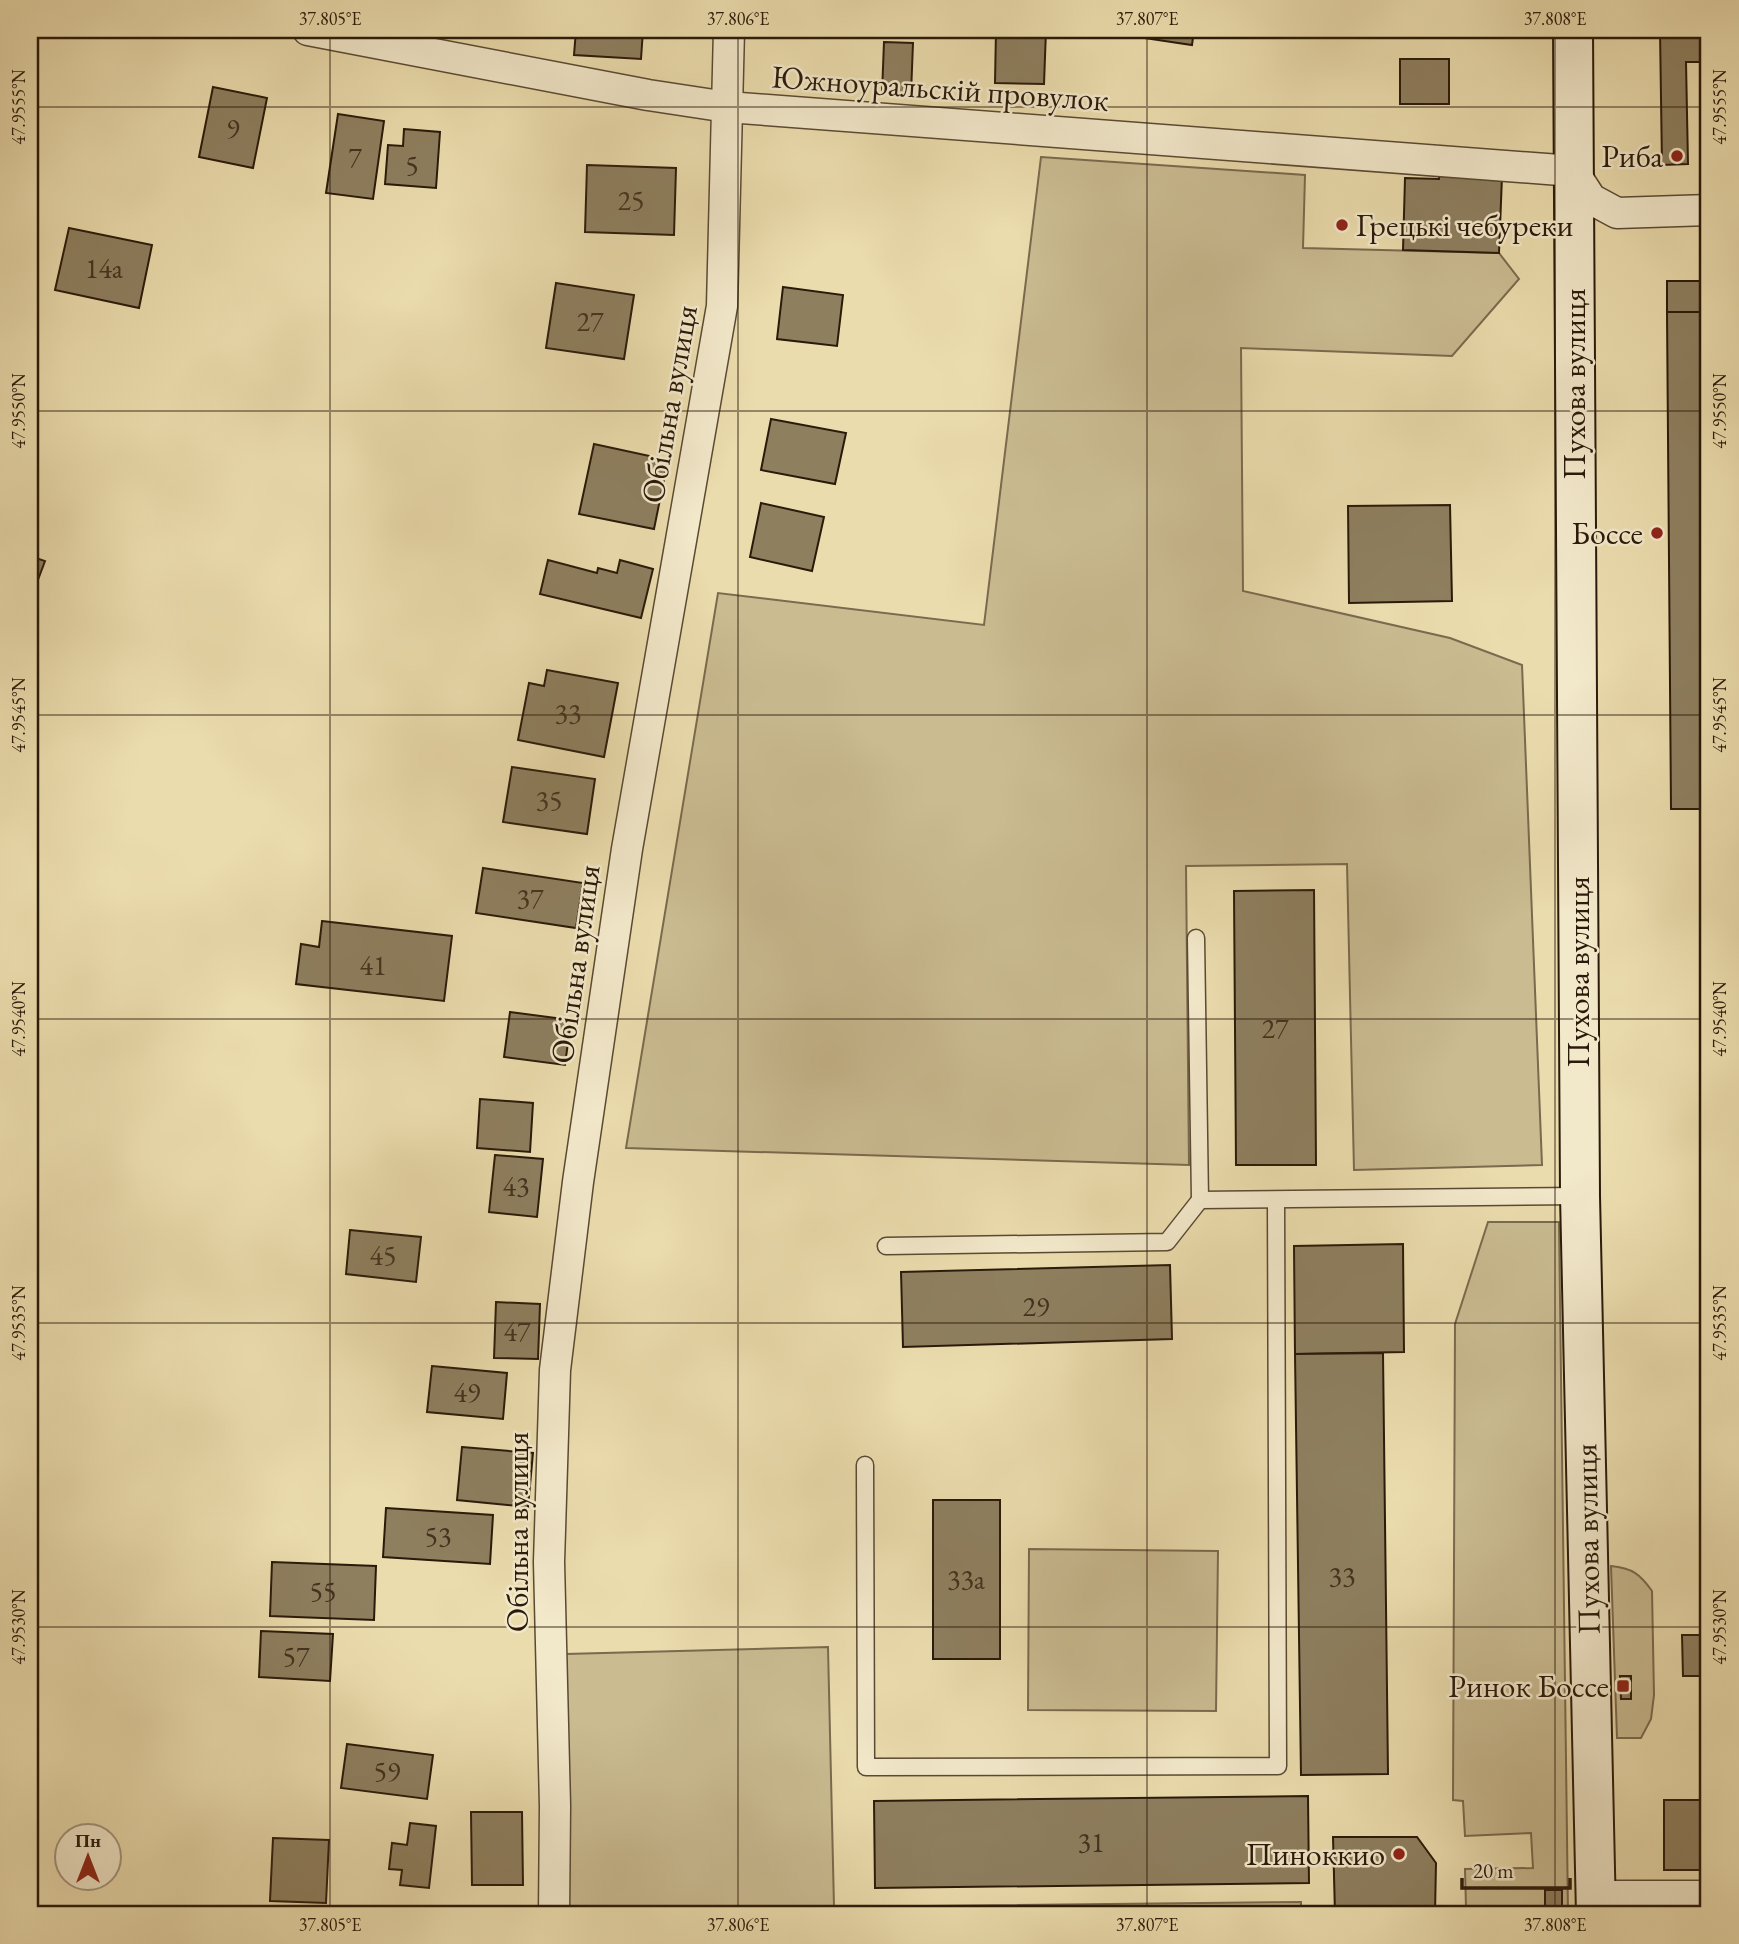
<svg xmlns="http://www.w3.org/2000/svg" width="1739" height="1944" font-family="'EB Garamond',serif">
  <rect width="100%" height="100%" fill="#ebdcad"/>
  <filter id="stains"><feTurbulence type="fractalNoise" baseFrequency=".00286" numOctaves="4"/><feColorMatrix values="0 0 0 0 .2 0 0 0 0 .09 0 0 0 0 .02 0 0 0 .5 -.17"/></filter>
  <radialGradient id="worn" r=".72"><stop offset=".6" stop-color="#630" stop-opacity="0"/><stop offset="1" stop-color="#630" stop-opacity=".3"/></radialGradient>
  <g fill="#cabb91" stroke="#7a6a4e" stroke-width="2">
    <path d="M1041,157l264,18 -2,73 196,5 20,26 -67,77 -211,-8 2,243 207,47 72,27 20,500 -188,5 -7,-306 -161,2 3,299 -563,-17 92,-555 266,32z"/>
    <path d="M1488,1222h71l9,692h-113v-7h11l-1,-38 68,-1 -2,-35 -66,3 -2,-35 -10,-1 2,-476z"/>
    <path d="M1029,1549l189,2 -2,160 -188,-1z"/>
    <path d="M1611,1566c21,2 29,8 41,25l2,104 -3,24 -10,19h-24z"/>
    <path d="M828,1647l6,260 467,-5v12h-737l2,-260z"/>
  </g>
  <g fill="#8e7f5f" stroke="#2a1a0a" stroke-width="2">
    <path d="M576,30h67l-2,29 -67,-4z"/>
    <path d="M996,30h50l-2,54 -49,-1z"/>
    <path d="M1145,30h49l-2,15 -48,-7z"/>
    <path d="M1660,30h43l1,32h-18l2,102 -26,1z"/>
    <path d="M884,42l29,1 -2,51 -29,-1z"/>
    <rect x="1400" y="59" width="49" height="45"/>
    <path d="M213,87l54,11 -14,70 -54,-11z"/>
    <path d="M338,114l46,7 -11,78 -47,-6z"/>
    <path d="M404,129l36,3 -4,56 -51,-4 3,-39 15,1z"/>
    <path d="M587,165l89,3 -2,67 -89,-3z"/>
    <path d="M1439,174l63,2 -3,77 -96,-3 2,-72 34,1z"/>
    <path d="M69,228l83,17 -13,63 -84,-18z"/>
    <rect x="1667" y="281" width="42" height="31"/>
    <path d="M556,283l78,12 -10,64 -78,-11z"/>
    <path d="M783,287l60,8 -6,51 -60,-7z"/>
    <path d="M1667,312h39l3,497h-38z"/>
    <path d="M771,419l75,14 -11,51 -74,-14z"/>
    <path d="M594,444l74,16 -14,69 -75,-15z"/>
    <path d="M761,503l63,14 -12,54 -62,-14z"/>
    <path d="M1450,505l2,96 -103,2 -1,-97z"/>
    <path d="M30,556l15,5 -15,40z"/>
    <path d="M548,560l49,13 1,-5 19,5 3,-13 33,9 -12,49 -101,-24z"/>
    <path d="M547,670l71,13 -14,74 -86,-17 11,-57 15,3z"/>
    <path d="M512,767l83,12 -8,55 -84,-12z"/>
    <path d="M483,868l100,15 -7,45 -100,-15z"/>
    <path d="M1314,890l2,275h-80l-2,-274z"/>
    <path d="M322,921l130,15 -8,65 -148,-17 5,-40 18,3z"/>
    <path d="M510,1012l61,8 -6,45 -61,-8z"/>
    <path d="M480,1099l53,4 -3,49 -53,-4z"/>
    <path d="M495,1155l48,4 -6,58 -48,-5z"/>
    <path d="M350,1230l71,7 -5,45 -70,-8z"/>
    <path d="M1403,1244l1,108 -109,2 -1,-108z"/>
    <path d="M1170,1265l2,74 -269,8 -2,-75z"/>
    <rect x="1707" y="1277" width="2" height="163"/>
    <path d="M496,1302l44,2 -2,55 -44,-1z"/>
    <path d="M1383,1353l5,421 -87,1 -6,-421z"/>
    <path d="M432,1366l75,7 -4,46 -76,-7z"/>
    <path d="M462,1447l71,6 -5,54 -71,-7z"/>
    <rect x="933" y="1500" width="67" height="159"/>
    <path d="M386,1508l107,7 -3,49 -107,-7z"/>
    <path d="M272,1562l104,4 -2,54 -104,-4z"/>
    <path d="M261,1631l72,3 -3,47 -71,-4z"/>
    <path d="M1682,1635h27v41h-26z"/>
    <path d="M1620,1676h11v23h-10z"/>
    <path d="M347,1744l86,11 -6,44 -86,-11z"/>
    <path d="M1308,1796l1,87 -434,5 -1,-87z"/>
    <rect x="1664" y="1800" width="45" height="70"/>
    <path d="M471,1812h51l1,73h-51z"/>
    <path d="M410,1823l26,3 -7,62 -29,-3 2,-15 -13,-1 3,-26 15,2z"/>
    <path d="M1333,1837h84l19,26 -1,51h-100z"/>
    <path d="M273,1838l56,2 -3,63 -56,-2z"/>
    <rect x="1545" y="1890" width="17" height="24"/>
  </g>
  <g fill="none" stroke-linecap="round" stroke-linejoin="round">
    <defs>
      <g id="service">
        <path d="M1196,938l4,262 380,-4"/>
        <path d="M886,1246l281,-4 33,-42"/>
        <path d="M865,1465l1,302 412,-1 -2,-566"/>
      </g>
      <g id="minor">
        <path d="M308,30l340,65 79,12 846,64 18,28 26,14 92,-3"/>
        <path d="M1595,1896h114"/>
        <path d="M554,1914l1,-108 -6,-244 6,-192 23,-188 49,-333 95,-543 7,-276"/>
      </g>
      <path id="secondary" d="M1573,30l7,1166 16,718"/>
    </defs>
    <use href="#service" stroke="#5a4a33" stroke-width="19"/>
    <use href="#minor" stroke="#5a4a33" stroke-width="33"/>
    <use href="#secondary" stroke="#2a1a0a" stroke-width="42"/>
    <use href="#service" stroke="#f2e8ca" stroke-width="16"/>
    <use href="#minor" stroke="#f2e8ca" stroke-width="30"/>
    <use href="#secondary" stroke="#f2e8ca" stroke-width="38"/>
  </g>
  <path fill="none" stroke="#2a1a0a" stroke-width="2" stroke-opacity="0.45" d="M330,30v1884M738,30v1884M1147,30v1884M1555,30v1884M30,107h1679M30,411h1679M30,715h1679M30,1019h1679M30,1323h1679M30,1627h1679"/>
  <g fill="#8f2418" stroke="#f2e8ca" stroke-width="2.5">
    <circle cx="1677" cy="156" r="7"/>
    <circle cx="1342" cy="225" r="7"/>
    <circle cx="1657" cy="533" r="7"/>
    <rect x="1616" y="1679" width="14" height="14" rx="3.5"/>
    <circle cx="1399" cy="1854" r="7"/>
  </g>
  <g text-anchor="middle" stroke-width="5" stroke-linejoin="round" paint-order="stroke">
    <g font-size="28" fill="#43331f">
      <text x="233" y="138">9</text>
      <text x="355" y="167">7</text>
      <text x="412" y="175">5</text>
      <text x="631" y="210">25</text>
      <text x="104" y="278">14а</text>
      <text x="590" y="331">27</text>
      <text x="568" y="723">33</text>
      <text x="549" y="810">35</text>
      <text x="530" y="908">37</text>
      <text x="373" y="975">41</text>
      <text x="1275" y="1038">27</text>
      <text x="516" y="1196">43</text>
      <text x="383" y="1265">45</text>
      <text x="1036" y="1316">29</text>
      <text x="517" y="1341">47</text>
      <text x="467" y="1402">49</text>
      <text x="438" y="1546">53</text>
      <text x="1342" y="1586">33</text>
      <text x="966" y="1589">33а</text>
      <text x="323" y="1601">55</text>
      <text x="296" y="1666">57</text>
      <text x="387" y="1781">59</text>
      <text x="1091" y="1852">31</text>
    </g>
    <g font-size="32" fill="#2a1a0a" stroke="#f2e8ca">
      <text transform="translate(940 88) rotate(4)" y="11">Южноуральскій провулок</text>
      <text transform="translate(1574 384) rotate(-90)" y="11">Пухова вулиця</text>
      <text transform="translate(669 404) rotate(-80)" y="11">Обільна вулиця</text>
      <text transform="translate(575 964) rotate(-82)" y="11">Обільна вулиця</text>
      <text transform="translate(1578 972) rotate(-90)" y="11">Пухова вулиця</text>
      <text transform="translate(517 1532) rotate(-90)" y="11">Обільна вулиця</text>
      <text transform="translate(1587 1539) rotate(-91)" y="11">Пухова вулиця</text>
    </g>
    <g font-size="32" fill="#2a1a0a" stroke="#f2e8ca" text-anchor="end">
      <text x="1663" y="167">Риба</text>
      <text x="1356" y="236" text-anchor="start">Грецькі чебуреки</text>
      <text x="1643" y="544">Боссе</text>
      <text x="1609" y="1697">Ринок Боссе</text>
      <text x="1385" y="1865">Пиноккио</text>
    </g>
  </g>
  <rect width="1739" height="1944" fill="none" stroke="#ebdcad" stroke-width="77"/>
  <g transform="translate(88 1857)"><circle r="33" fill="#f2e8ca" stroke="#a2967d" stroke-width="2"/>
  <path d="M0-5L12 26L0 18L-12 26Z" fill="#8f2418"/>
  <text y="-10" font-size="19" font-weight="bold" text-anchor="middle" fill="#2a1a0a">Пн</text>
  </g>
  <path d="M1462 1878v10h108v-10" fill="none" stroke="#2a1a0a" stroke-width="3.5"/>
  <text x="1473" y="1878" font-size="21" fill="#2a1a0a" stroke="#f2e8ca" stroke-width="5" paint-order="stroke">20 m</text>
  <rect x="38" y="38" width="1662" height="1868" fill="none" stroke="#2a1a0a" stroke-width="2.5"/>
  <g font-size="18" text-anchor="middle" fill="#2a1a0a">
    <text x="330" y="25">37.805°E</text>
    <text x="738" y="25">37.806°E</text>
    <text x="1147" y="25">37.807°E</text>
    <text x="1555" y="25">37.808°E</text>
    <text transform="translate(19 107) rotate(-90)" y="6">47.9555°N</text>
    <text transform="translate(1720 107) rotate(-90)" y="6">47.9555°N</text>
    <text transform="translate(19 411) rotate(-90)" y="6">47.9550°N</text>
    <text transform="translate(1720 411) rotate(-90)" y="6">47.9550°N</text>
    <text transform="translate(19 715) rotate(-90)" y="6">47.9545°N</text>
    <text transform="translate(1720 715) rotate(-90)" y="6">47.9545°N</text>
    <text transform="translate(19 1019) rotate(-90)" y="6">47.9540°N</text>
    <text transform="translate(1720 1019) rotate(-90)" y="6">47.9540°N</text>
    <text transform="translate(19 1323) rotate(-90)" y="6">47.9535°N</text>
    <text transform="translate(1720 1323) rotate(-90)" y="6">47.9535°N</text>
    <text transform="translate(19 1627) rotate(-90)" y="6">47.9530°N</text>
    <text transform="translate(1720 1627) rotate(-90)" y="6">47.9530°N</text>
    <text x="330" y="1931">37.805°E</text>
    <text x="738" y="1931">37.806°E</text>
    <text x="1147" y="1931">37.807°E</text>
    <text x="1555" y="1931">37.808°E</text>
  </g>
  <rect width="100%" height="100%" filter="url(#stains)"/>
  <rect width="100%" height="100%" fill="url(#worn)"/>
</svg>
